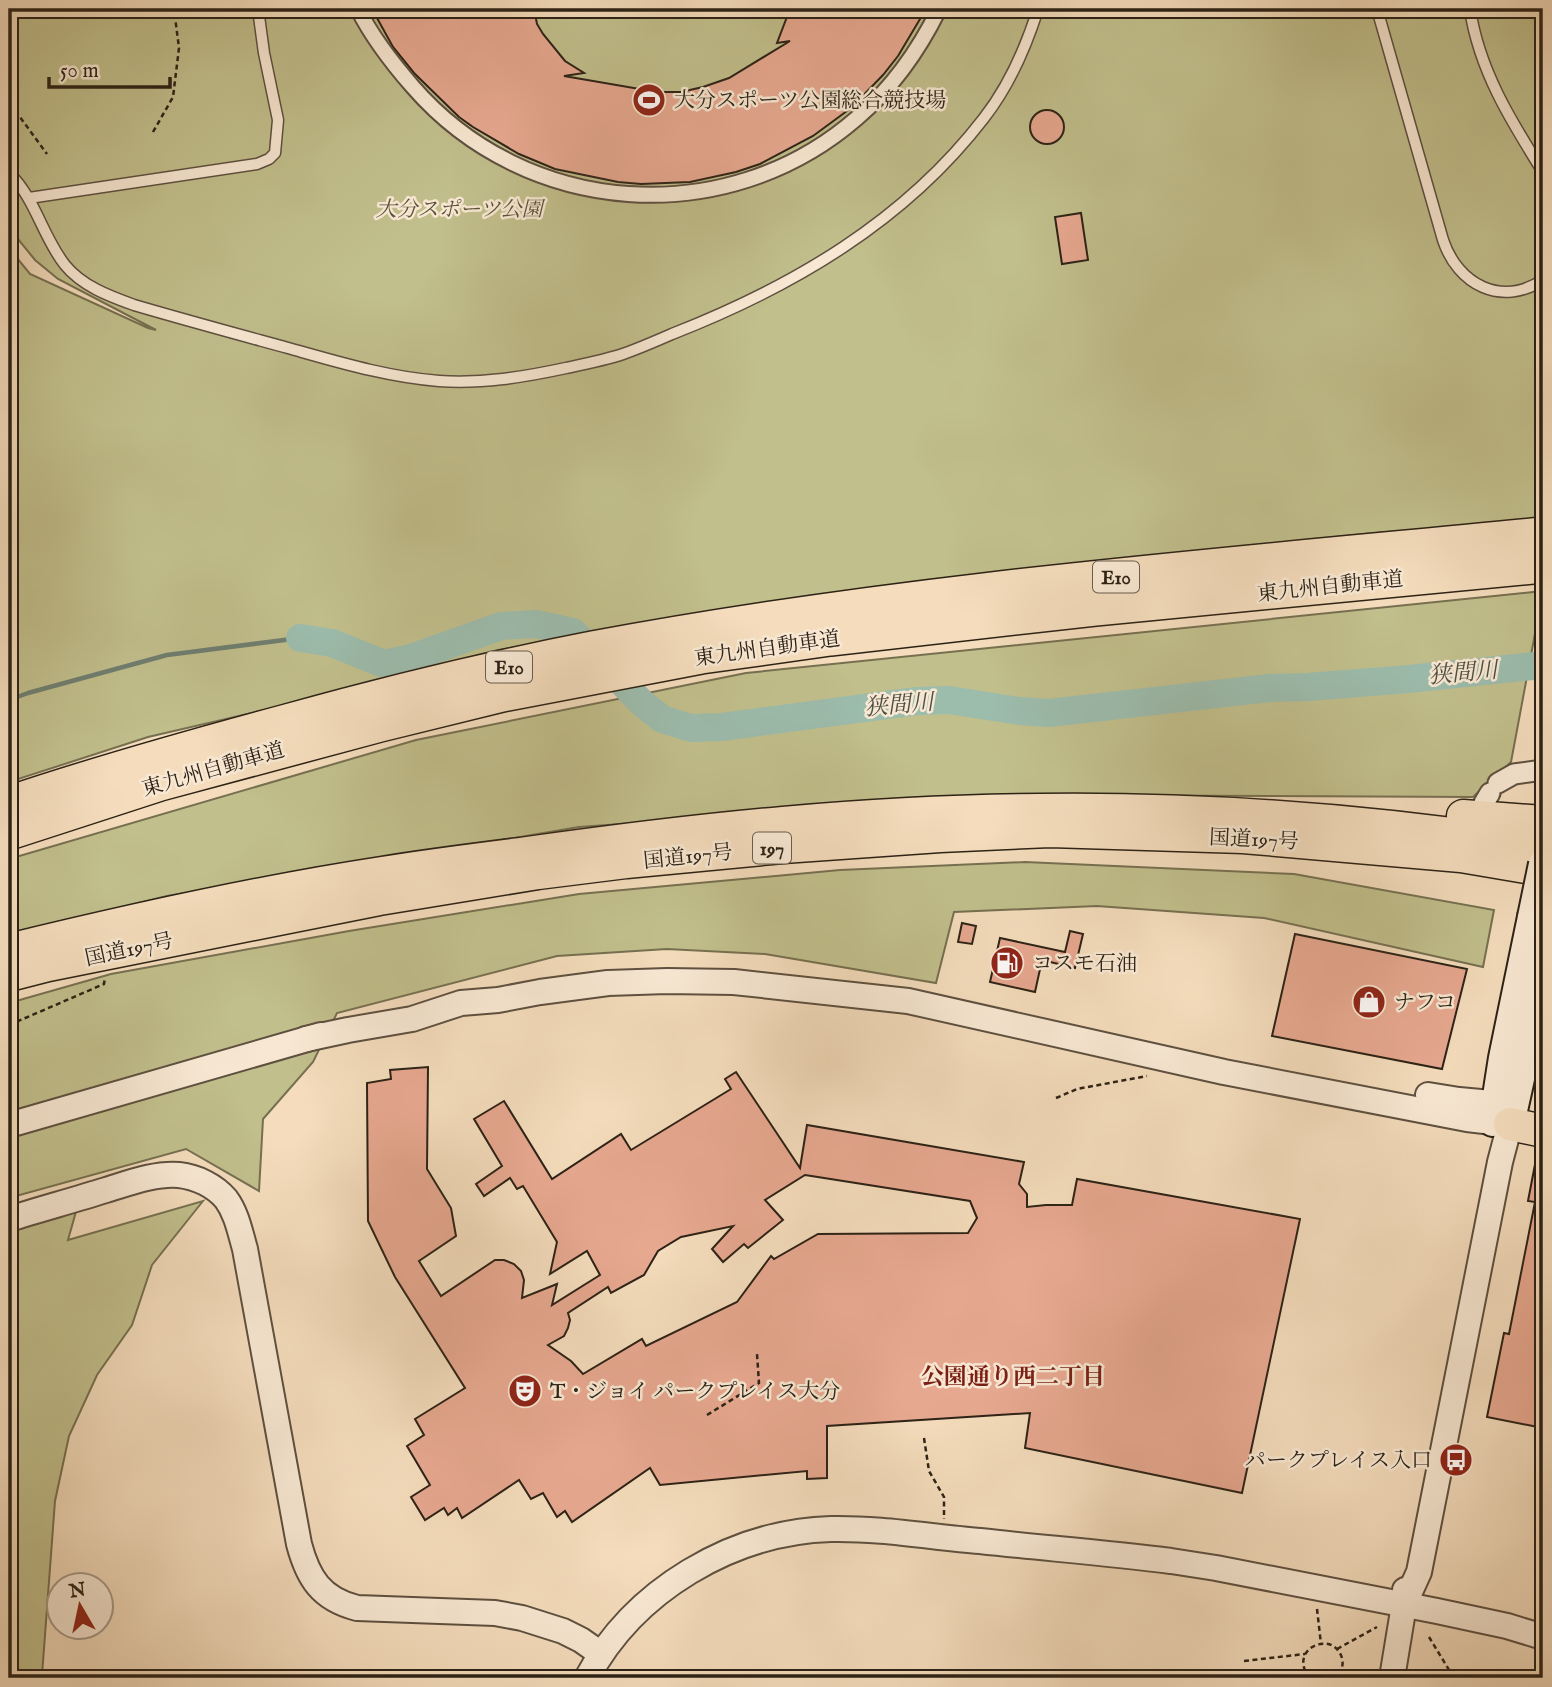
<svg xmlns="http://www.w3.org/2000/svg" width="1552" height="1687" font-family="'IM FELL English','Noto Serif JP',serif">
  <rect width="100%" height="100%" fill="#f4dcbc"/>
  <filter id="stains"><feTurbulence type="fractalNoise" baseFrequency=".00286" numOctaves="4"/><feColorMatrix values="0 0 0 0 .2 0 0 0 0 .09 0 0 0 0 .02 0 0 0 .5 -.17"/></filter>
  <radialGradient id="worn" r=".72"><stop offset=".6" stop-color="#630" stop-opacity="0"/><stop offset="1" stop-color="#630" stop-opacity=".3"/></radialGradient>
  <g fill="#c1bf8c" stroke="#767051" stroke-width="2">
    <path d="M9,9h1534v511l-168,13 -111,11 -649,86 -117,20 -195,51 -155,36 -139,45v-534l21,26 118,54 8,2 -98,-51 -23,-19 -26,-32z"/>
    <path d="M1543,591l-32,171 -38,35 -448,-2 -446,32 -412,69 -158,39v-76l407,-119 330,-67z"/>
    <path d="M1025,862l269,12 200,36 -11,57 -219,-49 -167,-12 -143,6 -18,71 -171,-29 -98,-5 -110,7 -220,57 -24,49 -50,57 -4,72 -73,-42 -177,49v-195l102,-29 238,-43 230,-37 261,-24z"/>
    <path d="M203,1201l-51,64 -20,60 -35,50 -28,61 -14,65 -13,174 -3,3h-30v-449l68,-21 -9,32z"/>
  </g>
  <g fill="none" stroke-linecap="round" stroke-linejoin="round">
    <path stroke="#6f7e70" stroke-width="4.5" d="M9,700l19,-7 139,-38 133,-17"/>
    <path stroke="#9cbcac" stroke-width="28" d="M300,638l32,5 52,21 27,-6 90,-32 35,-2 37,8 69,71 20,16 29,9 31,-1 195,-26 32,-1 70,11 30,2 220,-25 39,-1 101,-8 134,-14"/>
  </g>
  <g fill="#e7a890" stroke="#2c2216" stroke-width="2" fill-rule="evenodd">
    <path d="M372,9h162l3,15 6,10 22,27 19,12 -20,3 93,16h24l22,-5 26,-9 61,-37 -13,2 13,-34h136l-28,47 -15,19 -32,33 -38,28 -53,28 -24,8 -46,10 -49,2 -23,-2 -63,-13 -36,-15 -46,-27 -14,-10 -45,-44 -21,-26z"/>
    <circle cx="1047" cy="127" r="17"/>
    <path d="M1081,213l7,47 -26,4 -7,-47z"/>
    <path d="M962,923l14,3 -4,18 -14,-2z"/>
    <path d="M1070,931l13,3 -8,34 -33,-8 -7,32 -45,-10 10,-44 65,14z"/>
    <path d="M1295,934l172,35 -25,100 -170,-33z"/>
    <path d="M428,1067l-1,102 24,39 5,28 -37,25 22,35 54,-36h9l10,4 7,7 3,9 -2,18 35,-14 -5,21 48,-30 -13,-24 -37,23 7,-32 -34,-56 -6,3 -7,-11 -26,18 -8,-12 26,-18 -28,-47 30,-18 48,78 69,-45 10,16 100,-61 -6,-10 11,-7 64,96 7,-43 217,37 -5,22 8,10v13l19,-2h26l5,-26 223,40 -58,274 -217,-45 5,-35 -203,13v52l-20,1v-8l-147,14 -10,-17 -78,54 -7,-11 -8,6 -14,-24 -12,6 -12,-19 -57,38 -5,-10 -9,7 -4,-7 -19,12 -14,-23 19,-12 -23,-39 17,-11 -9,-16 50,-31 -70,-111 -27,-56 -1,-138 24,-4 -1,-9zM805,1175l165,26 7,17 -9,15 -150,1 -44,25 -3,-3 -34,46 -91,44 -4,-7 -59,35 -12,-13 -23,-16 16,-9 4,-8 2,-8 -2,-7 40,-26 3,6 33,-18 14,-24 23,-14 52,-11 -21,23 11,13 21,-18 4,4 35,-28 -18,-20z"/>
    <path d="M1537,1154l6,1v273l-56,-11 17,-84 5,1 26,-132 -7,-1z"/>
  </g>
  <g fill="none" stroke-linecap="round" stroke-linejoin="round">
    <defs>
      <g id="service">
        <path d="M1377,9l66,231c15,45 58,67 100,40"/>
        <path d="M1470,9c9,61 41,112 73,163"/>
        <path d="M9,173c27,26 33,63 56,92 17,21 44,31 69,40 51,15 103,29 154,43 50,14 99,29 151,33 43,3 85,-4 127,-13 19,-4 39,-8 57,-14 17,-6 33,-13 49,-20 120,-47 232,-112 312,-216 25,-32 42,-71 54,-109"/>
        <path d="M29,198l228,-34 12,-5 6,-6 3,-33 -14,-67 -6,-44"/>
      </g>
      <path id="pedestrian" d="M358,9c14,28 34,54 55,78 113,130 313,145 444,31 35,-30 62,-68 82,-109"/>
      <g id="minor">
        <path d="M1498,783l16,-9 29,-4"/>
        <path d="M1482,817l2,-14 6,-10"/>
      </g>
      <g id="tertiary">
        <path d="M306,1039l42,-9 64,-11 49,-16 37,-3 42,-8 68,-9 59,-2 67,1 174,19 316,71 243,47 43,5 -10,38 -81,410 -15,33"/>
        <path d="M1428,1095l31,5 54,5"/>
        <path d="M9,1125l312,-90"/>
        <path d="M9,1219c32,-10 65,-19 97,-29 23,-7 49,-17 73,-15 18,2 36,11 47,24 11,15 14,33 19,50l54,295c9,34 22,55 58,64l138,5 27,5 41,13 18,9 20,14"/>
        <path d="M587,1678c47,-88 145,-146 244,-149 49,-1 100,8 149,12 64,7 127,12 191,20l45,7 221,43 70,15 36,11"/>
        <path d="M1392,1678l12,-73 1,-15"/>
      </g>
      <g id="secondary">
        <path d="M1493,1122l10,-64 29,-141"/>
        <path d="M1510,1124l33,-150"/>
      </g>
      <g id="trunk">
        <path d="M1463,816l80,6"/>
        <path d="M9,950c123,-30 248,-58 373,-77 49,-8 98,-14 146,-20 170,-24 340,-42 512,-43 168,-2 337,11 503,37"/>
        <path d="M9,975l39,-10 331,-66 159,-26 88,-11 157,-15 157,-11 110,-5 193,6 218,19 82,14"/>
        <path d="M1510,1124l33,7"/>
      </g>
      <g id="motorway">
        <path d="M9,804c92,-31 185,-57 278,-82 101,-28 203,-53 306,-73 314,-59 633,-83 950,-114"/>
        <path d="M9,832l151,-49 220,-59 122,-30 199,-38 129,-18 265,-30 448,-43"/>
      </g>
    </defs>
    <use href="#service" stroke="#5e5040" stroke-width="13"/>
    <use href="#pedestrian" stroke="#5e5040" stroke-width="18"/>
    <use href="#minor" stroke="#5e5040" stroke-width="23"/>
    <use href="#tertiary" stroke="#5e5040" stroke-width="28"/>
    <use href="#secondary" stroke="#2c2216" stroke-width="32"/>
    <use href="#trunk" stroke="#2c2216" stroke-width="35"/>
    <use href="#motorway" stroke="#2c2216" stroke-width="38"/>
    <g stroke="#2c2216" stroke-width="2.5" stroke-dasharray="5 3.5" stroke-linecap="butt">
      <path d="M9,95l8,18 30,41"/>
      <path d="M153,132l20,-35 6,-49 -5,-39"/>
      <path d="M9,1025l95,-41 1,-7"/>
      <path d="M1056,1098l21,-9 70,-13"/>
      <path d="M707,1415l52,-32 -2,-29"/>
      <path d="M924,1438l5,33 15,26v22"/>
      <path d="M1317,1609l4,35"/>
      <path d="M1429,1637l25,41"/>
      <path d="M1337,1649l40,-22"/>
      <path d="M1244,1661l61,-7"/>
      <path d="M1310,1678c-24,-28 23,-50 32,-20 2,8 -1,14 -7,20"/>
    </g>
    <use href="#service" stroke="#f8e8d3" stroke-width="10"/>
    <use href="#pedestrian" stroke="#f8e8d3" stroke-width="14"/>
    <use href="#minor" stroke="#f8e8d3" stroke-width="19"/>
    <use href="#tertiary" stroke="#f8e8d3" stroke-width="24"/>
    <use href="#secondary" stroke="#f8e8d3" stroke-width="28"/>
    <use href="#trunk" stroke="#f4dcbc" stroke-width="32"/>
    <use href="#motorway" stroke="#f4dcbc" stroke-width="35"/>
    <defs>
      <path id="secondary-bridge" d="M1532,917l11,-53"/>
    </defs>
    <use href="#secondary-bridge" stroke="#2c2216" stroke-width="32" stroke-linecap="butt"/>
    <use href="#secondary-bridge" stroke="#f8e8d3" stroke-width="28"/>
  </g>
  <defs>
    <symbol id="stadium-disc" viewBox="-11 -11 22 22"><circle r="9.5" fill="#8f2418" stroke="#f8e8d3"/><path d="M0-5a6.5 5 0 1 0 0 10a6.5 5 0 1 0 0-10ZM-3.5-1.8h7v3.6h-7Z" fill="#fff"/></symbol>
    <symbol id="fuel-disc" viewBox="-11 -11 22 22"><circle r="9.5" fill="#8f2418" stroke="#f8e8d3"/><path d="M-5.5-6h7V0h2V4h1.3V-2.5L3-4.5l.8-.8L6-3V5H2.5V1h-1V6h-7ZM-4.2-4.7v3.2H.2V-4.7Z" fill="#fff"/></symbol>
    <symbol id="shop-disc" viewBox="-11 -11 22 22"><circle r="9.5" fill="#8f2418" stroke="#f8e8d3"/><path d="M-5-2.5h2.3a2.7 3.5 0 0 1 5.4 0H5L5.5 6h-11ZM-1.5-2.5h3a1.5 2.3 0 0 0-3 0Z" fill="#fff"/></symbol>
    <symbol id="theatre-disc" viewBox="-11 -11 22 22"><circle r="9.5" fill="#8f2418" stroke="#f8e8d3"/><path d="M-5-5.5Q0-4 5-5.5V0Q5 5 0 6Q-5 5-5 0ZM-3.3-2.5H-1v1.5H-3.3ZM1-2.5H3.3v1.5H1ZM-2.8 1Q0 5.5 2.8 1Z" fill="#fff"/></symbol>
    <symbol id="bus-disc" viewBox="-11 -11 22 22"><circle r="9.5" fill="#8f2418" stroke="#f8e8d3"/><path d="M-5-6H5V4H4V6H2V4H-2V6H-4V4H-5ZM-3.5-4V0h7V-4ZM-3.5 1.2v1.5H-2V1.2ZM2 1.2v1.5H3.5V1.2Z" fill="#fff"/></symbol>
  </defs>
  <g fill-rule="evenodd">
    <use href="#stadium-disc" x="630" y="81" width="38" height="38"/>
    <use href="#fuel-disc" x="988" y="944" width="38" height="38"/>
    <use href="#shop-disc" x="1350" y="983" width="38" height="38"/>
    <use href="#theatre-disc" x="506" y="1372" width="38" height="38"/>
    <use href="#bus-disc" x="1437" y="1441" width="38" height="38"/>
  </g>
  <g text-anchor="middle" stroke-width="5" stroke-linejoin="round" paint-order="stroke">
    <g fill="#f8e8d3" stroke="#695d4f" stroke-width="2">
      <rect x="1093" y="561.5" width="46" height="31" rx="5"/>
      <rect x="486" y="651.5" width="46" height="31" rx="5"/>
      <rect x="753" y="832.5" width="38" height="31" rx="5"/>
    </g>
    <g font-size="19" font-weight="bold" fill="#2c2216">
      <text x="1116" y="584">E10</text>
      <text x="509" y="674">E10</text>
      <text x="772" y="855">197</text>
    </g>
    <g font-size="21" fill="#2c2216" stroke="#f8e8d3" text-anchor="start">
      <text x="674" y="107">大分スポーツ公園総合競技場</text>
      <text x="1032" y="970">コスモ石油</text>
      <text x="1394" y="1009">ナフコ</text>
      <text x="550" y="1398">T・ジョイ パークプレイス大分</text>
      <text x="1432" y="1467" text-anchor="end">パークプレイス入口</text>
    </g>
    <g font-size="21" font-style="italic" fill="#595139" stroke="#f8e8d3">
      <text x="459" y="216">大分スポーツ公園</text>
    </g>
    <g font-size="21" fill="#2c2216" stroke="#f8e8d3">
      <text transform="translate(1330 586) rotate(-6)" y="7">東九州自動車道</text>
      <text transform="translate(767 648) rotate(-8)" y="7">東九州自動車道</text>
      <text transform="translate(213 769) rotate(-16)" y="7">東九州自動車道</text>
      <text transform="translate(1254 839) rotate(3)" y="7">国道197号</text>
      <text transform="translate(688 856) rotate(-6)" y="7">国道197号</text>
      <text transform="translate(129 949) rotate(-12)" y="7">国道197号</text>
    </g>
    <g font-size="23" font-style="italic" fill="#4e5043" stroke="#f8e8d3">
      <text transform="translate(1463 672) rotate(-5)" y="8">狭間川</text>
      <text transform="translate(899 704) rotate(-5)" y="8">狭間川</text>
    </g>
    <g font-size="23" font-weight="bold" fill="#7a1f14" stroke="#f8e8d3">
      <text x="1013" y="1384">公園通り西二丁目</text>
    </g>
  </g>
  <rect width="1552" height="1687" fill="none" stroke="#f4dcbc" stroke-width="35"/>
  <rect x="10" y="10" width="1531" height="1666" fill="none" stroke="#2c2216" stroke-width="3.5"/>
  <rect x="18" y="18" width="1517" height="1652" fill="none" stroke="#2c2216" stroke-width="2"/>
  <g transform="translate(80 1606) rotate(351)"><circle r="33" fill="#f8e8d3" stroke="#a69987" stroke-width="2"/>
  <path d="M0-5L12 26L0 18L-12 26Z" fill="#8f2418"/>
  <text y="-10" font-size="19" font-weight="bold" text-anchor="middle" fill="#2c2216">N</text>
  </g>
  <path d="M49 77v10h121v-10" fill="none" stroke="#2c2216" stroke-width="3.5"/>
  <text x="60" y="77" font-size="21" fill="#2c2216" stroke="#f8e8d3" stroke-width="5" paint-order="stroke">50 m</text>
  <rect width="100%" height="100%" filter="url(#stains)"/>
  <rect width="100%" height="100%" fill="url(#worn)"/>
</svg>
